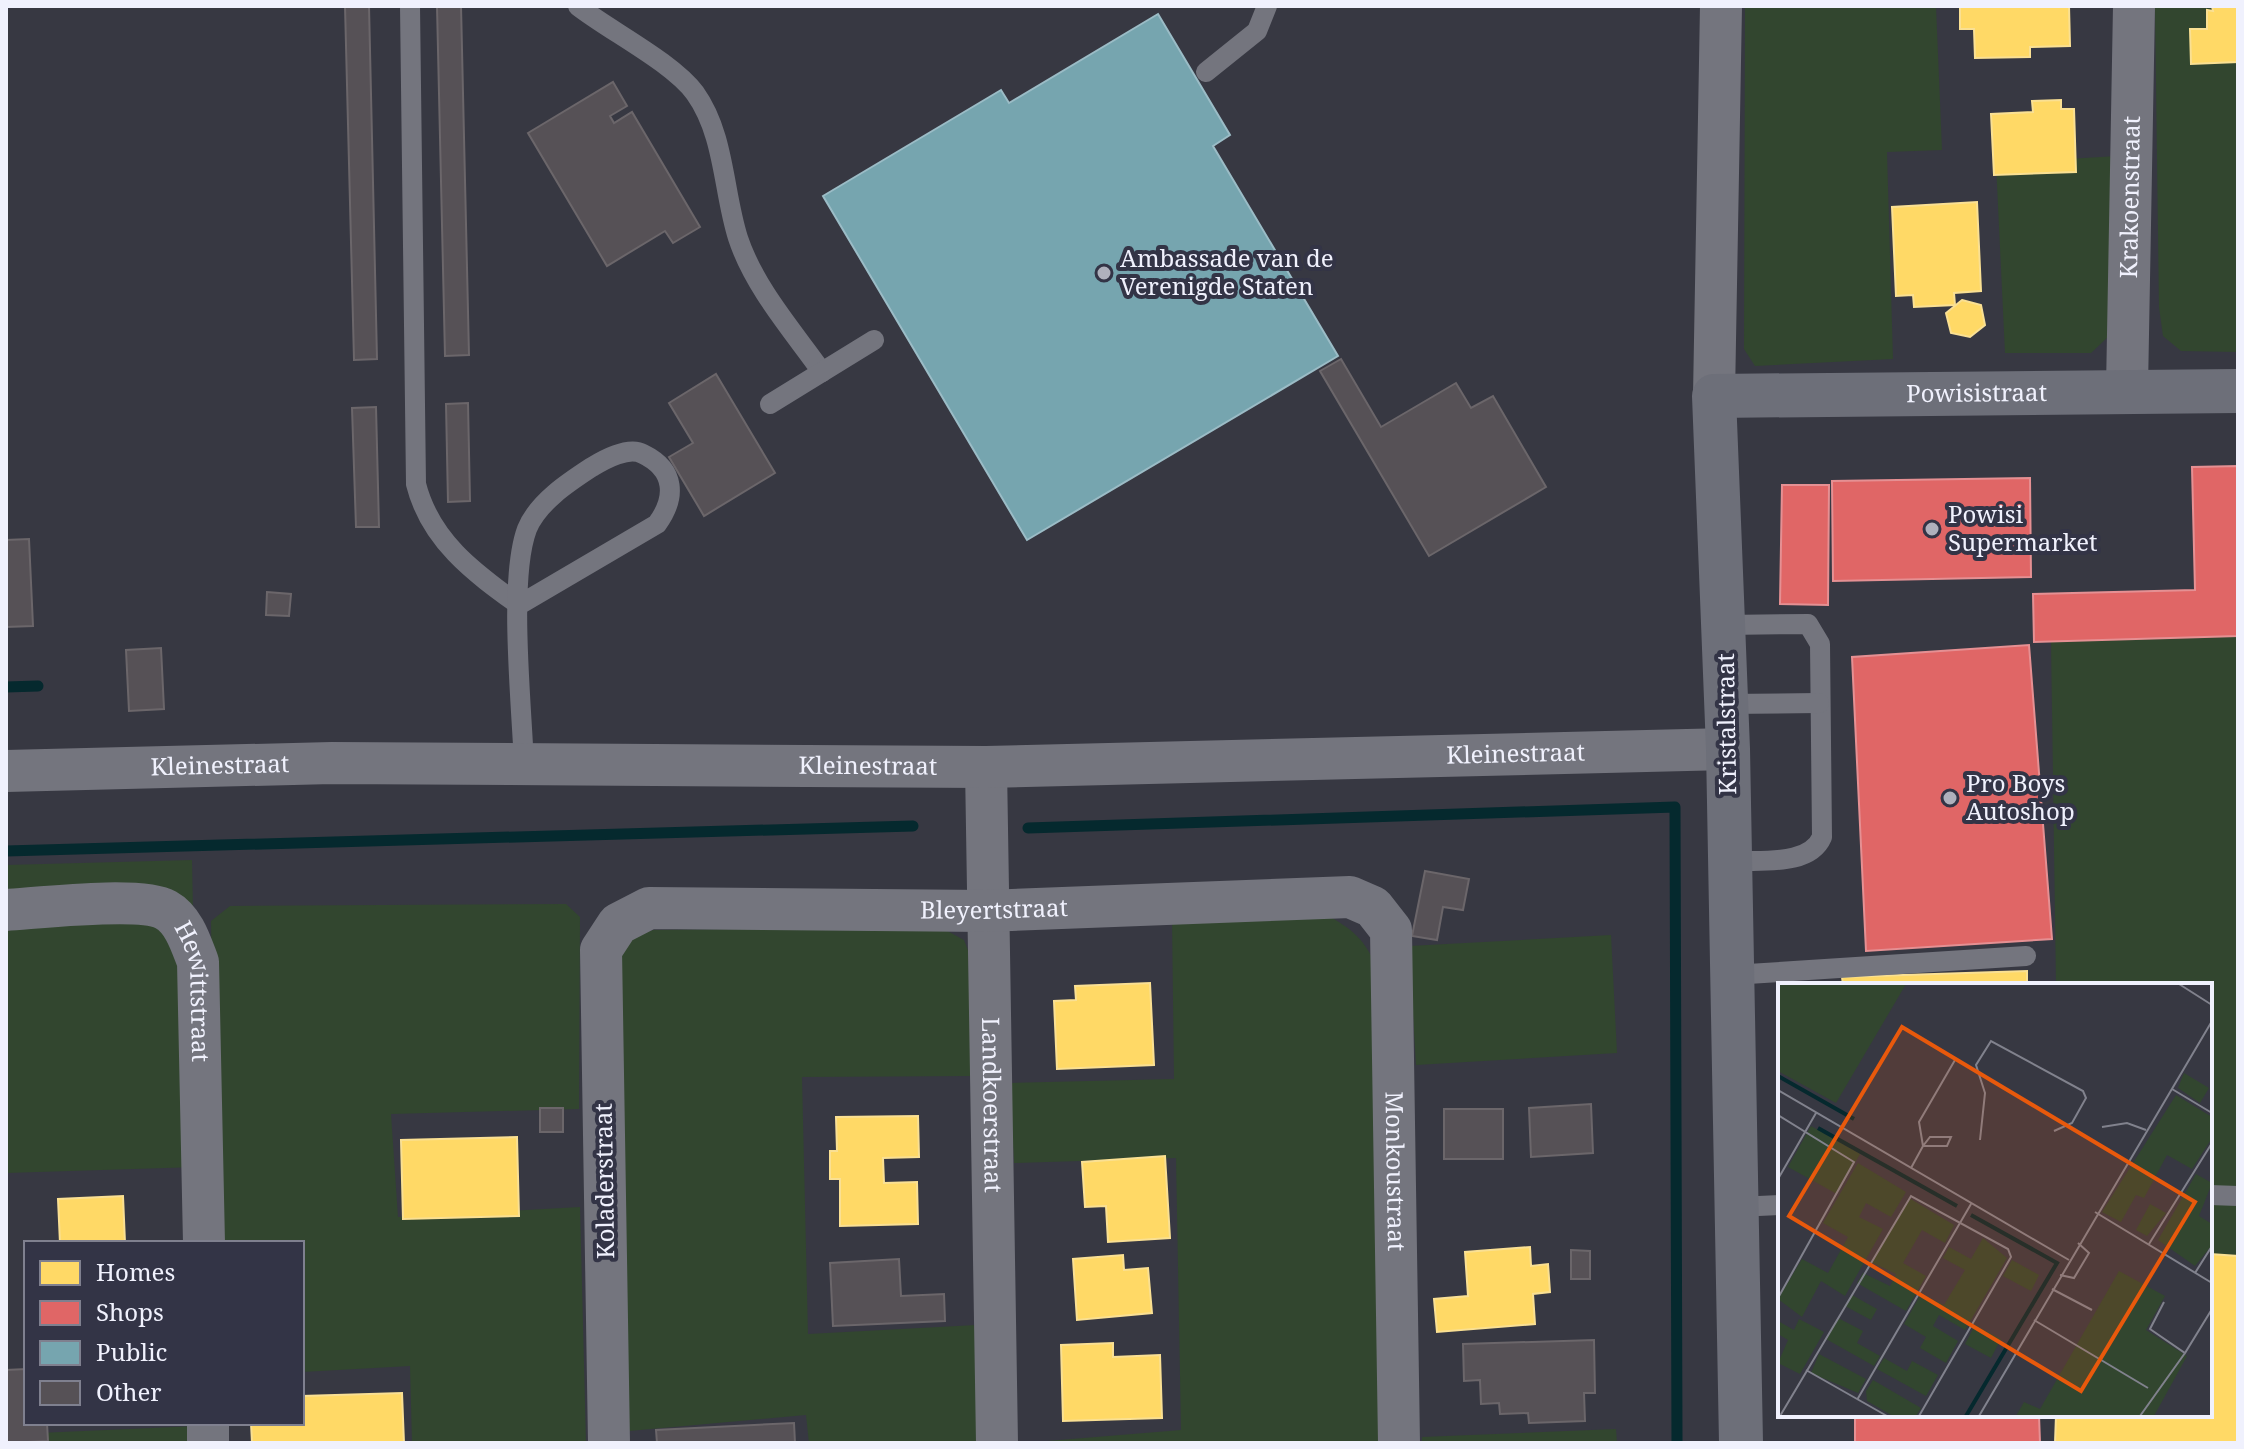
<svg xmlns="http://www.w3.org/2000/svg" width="2244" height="1449" font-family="'Noto Serif',serif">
  <rect width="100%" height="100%" fill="#373842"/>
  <g fill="#32462f">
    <path d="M1745,6h191l6,144 -55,2 6,207 -138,7 -11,-17z"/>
    <path d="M2155,6h83v346l-57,-1 -18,-15 -4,-29z"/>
    <path d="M2118,156l-10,181 -17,16h-86l-9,-190z"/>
    <path d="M2238,635v808l-28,-28v-430h-154l-5,-344z"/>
    <path d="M192,860l6,307 -192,6v-308z"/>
    <path d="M566,904l14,13 -1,192 -188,5 7,103 182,-10 6,236h-174l-2,-77 -108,6v-129h-86l-5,-322 19,-15z"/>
    <path d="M1330,917c26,14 38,27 48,55v471h-355l158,-13 -5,-272 -162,5 -4,-80 164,-4 -2,-159z"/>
    <path d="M940,927l24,13 9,23 2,113 -173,1 6,257 168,-9 3,118h-170l-3,-28 -188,17 2,-491 33,-11z"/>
    <path d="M1611,935l6,118 -201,12 -7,-119z"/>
    <path d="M198,1426l1,17h-183l-1,-9z"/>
    <path d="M1616,1429l1,14h-195v-6z"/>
  </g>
  <g fill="#ffd966" stroke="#fae093" stroke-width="2">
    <path d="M1960,6h109l1,40 -40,1v10l-55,1 -1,-29h-14z"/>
    <path d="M2212,6h26v56l-47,2 -1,-35h17v-19l6,1z"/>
    <path d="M2061,100v9h13l2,63 -82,3 -3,-61 42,-2 -1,-11z"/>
    <path d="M1977,202l4,89 -27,2 1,12 -41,2 -1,-12 -17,1 -4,-89z"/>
    <path d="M1962,300l19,5 4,20 -15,12 -19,-4 -5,-20z"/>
    <path d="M2027,971v14h-184l-1,-8z"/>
    <path d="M1150,983l4,82 -97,4 -3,-68 22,-1 -1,-14z"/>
    <path d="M918,1116l1,41 -36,1 1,25 33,-1 1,42 -78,2v-47h-10v-28h7l-1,-34z"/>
    <path d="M517,1137l2,79 -116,3 -2,-79z"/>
    <path d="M1165,1156l5,82 -62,4 -2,-36 -21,1 -3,-45z"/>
    <path d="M123,1196l2,47h-65l-2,-44z"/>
    <path d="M1530,1247l1,19 17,-2 2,28 -17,2 2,30 -98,8 -3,-33 34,-3 -3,-44z"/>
    <path d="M2210,1254l28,2v187h-183l1,-28h154z"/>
    <path d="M1123,1255l1,15 24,-2 4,45 -75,7 -4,-61z"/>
    <path d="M1113,1343v14l47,-2 2,63 -99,3 -2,-76z"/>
    <path d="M402,1393l2,50h-152l-1,-20h51v-27z"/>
  </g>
  <g fill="#e06666" stroke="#e59093" stroke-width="2">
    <path d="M2238,466v170l-204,6 -1,-48 162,-4 -3,-123z"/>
    <path d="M2030,478l1,99 -198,4 -1,-100z"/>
    <path d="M1782,485h47l-1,120 -48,-1z"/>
    <path d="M2029,645l23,294 -186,12 -14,-294z"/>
    <path d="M1855,1415h184l1,28h-185z"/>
  </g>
  <path fill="#76a5af" stroke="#9bbcc6" stroke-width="2" d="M1158,14l72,121 -17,11 125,210 -311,184 -204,-344 178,-106 8,13z"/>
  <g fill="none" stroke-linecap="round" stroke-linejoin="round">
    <g stroke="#05292e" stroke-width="11">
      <path d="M6,687l32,-1"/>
      <path d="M1028,828l647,-21 2,636"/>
      <path d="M6,851l907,-25"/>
    </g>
  </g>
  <g fill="#565156" stroke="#6b666a" stroke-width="2">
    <path d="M345,6h24l8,353 -23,1z"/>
    <path d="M437,6h24l8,349 -24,1z"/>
    <path d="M613,82l14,24 -17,10 4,7 18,-11 68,115 -27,16 -8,-12 -58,35 -79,-133z"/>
    <path d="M1341,359l40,68 75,-44 15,25 22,-12 53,91 -117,69 -109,-185z"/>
    <path d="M716,374l59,99 -71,43 -35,-59 24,-14 -24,-40z"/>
    <path d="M468,403l2,98 -22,1 -2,-98z"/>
    <path d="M376,407l3,120h-23l-4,-119z"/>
    <path d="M29,539l4,87 -27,1v-87z"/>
    <path d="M267,592l24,2 -2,22 -23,-1z"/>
    <path d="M161,648l3,61 -35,2 -3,-61z"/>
    <path d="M1425,871l44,8 -6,31 -20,-3 -6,33 -25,-4z"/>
    <path d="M1591,1104l2,49 -62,4 -2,-49z"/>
    <rect x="540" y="1108" width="23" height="24"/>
    <rect x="1444" y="1109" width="59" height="50"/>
    <path d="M1571,1250l19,1v28h-19z"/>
    <path d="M899,1259l2,37 43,-2 1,27 -112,5 -3,-63z"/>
    <path d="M1594,1340l1,53h-11l1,28 -56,2 -1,-10 -28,1 -1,-11 -18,1 -1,-24 -16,1 -1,-37z"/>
    <path d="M26,1369v54h21l1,18 -42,2v-73z"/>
    <path d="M794,1423l1,20h-138l-1,-13z"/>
  </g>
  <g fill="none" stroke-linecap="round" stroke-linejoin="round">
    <g stroke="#74757e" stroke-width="20">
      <path d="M410,6l6,478c14,56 57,88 103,121"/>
      <path d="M578,6c32,25 94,56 117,87 30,42 28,98 43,145 16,49 55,93 84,134"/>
      <path d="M1206,72l51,-41 10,-25"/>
      <path d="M770,404l104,-64"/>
      <path d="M519,605l138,-81c19,-26 19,-54 -14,-70 -14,-8 -38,5 -51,13 -23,15 -54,35 -65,62 -19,51 -5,178 -3,237"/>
      <path d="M1725,625l83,-1 12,20 2,193c-13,30 -62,22 -92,25"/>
      <path d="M1726,704l93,-1"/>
      <path d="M1732,975l294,-19"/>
      <path d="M2210,1195l28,1"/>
      <path d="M1737,1207l43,-2"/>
    </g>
    <g stroke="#74757e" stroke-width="42">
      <path id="s1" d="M2127,389l7,-383"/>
      <path d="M1714,396l7,-390"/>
      <path id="s2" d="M986,767l11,676"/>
      <path id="s3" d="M6,771l326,-8 654,4 742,-18"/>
      <path id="s4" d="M6,910c33,-2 135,-14 160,0 18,10 25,34 32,52l6,281"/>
      <path d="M208,1423v20"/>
      <path id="s5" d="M609,1443l-8,-493 17,-26 31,-16 337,3 364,-14 23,10 18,23 8,513"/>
    </g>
    <path stroke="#6d6f79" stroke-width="44" id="s6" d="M1741,1443l-13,-694 -14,-353 524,-5"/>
  </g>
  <g fill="#afb0bc" stroke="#333446" stroke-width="3">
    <circle cx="1104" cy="273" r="8"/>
    <circle cx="1932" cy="529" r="8"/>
    <circle cx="1950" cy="798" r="8"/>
  </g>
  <g text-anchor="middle" stroke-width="8" stroke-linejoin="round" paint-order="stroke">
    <g font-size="24" fill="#f0f1fd" stroke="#333446">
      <text dy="8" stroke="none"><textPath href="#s1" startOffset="192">Krakoenstraat</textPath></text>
      <text dy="8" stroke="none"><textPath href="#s6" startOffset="1310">Powisistraat</textPath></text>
      <text transform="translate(1727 724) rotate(-91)" y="8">Kristalstraat</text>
      <text dy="8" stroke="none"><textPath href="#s3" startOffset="1510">Kleinestraat</textPath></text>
      <text dy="8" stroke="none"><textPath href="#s3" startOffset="214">Kleinestraat</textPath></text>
      <text dy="8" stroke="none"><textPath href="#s3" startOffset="862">Kleinestraat</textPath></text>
      <text dy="8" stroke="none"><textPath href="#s5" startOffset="904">Bleyertstraat</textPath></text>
      <text dy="8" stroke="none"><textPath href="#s4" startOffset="252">Hewittstraat</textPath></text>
      <text dy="8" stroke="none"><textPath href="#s2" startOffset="338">Landkoerstraat</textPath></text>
      <text dy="8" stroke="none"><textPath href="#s5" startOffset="1556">Monkoustraat</textPath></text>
      <text transform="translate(605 1181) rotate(-91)" y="8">Koladerstraat</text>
    </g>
    <g font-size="24" fill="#f0f1fd" stroke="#333446" text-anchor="start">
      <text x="1120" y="267">Ambassade van de<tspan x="1120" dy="28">Verenigde Staten</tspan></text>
      <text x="1948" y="523">Powisi<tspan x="1948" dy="28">Supermarket</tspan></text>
      <text x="1966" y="792">Pro Boys<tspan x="1966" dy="28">Autoshop</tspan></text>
    </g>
  </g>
  <g transform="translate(1778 983)">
    <rect width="434" height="434" fill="#373842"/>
    <path d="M0,1h128l-70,119 -58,-32zM406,90l25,15 -9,15 -22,-15zM398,112l36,22v21l-20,31 -25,-14 -23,43 -8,-3 -15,27 -19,-10zM33,143l49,28 -23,40 -49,-27zM80,180l48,29 -15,25 -25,-14 -7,14 24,12 -38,67 -24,-15 -19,36 -24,-18 24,-40 26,14 20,-36 -25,-14zM418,191l16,9 -13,33 13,8v21l-17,21 -37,-26zM131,215l45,27 -9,18 -23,-13 -19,33 23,13 -20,35 -49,-28 6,-10 27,13 6,-12 -25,-12zM372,221l16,9 -19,23 -11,-6zM205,255l24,20 -42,72 -26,-15 -6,11 25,15 -12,22 -26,-15 6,-11 -22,-13 17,-30 23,11 21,-35 -22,-12 6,-11 22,12zM234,277l27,15 -8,16 -28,-15zM341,288l46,25 -19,34 41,26 -33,60h-138l8,-14 16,7zM74,312l25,14 -6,11 -26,-14zM60,335l25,13 -6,12 23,13 -6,10 -48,-27zM21,336l25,13 -24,42 -22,-11 10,-23 -10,-6v-13l16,9zM197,342l26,14 -10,19 -26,-14zM41,371l47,25 -8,14 -47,-20zM106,375l23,13 5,-10 26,14 -12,21 -49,-27zM95,397l48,28 -5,8h-23l-26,-15 -1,-10z" fill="#32462f"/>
    <path fill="none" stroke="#05292e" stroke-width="4" d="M0,93l76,43M40,145l139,78M188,433l91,-153 -86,-48"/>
    <path fill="none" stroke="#81828d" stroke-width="2" d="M401,1l33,21M394,106l40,24M0,107l291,170M0,132l76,47 -76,136M324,144l25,-4 19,7M202,157l5,-47 -9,-28 15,-24 92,50 3,7 -14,25 -18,8M145,163l-4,-24 36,-62M133,185l12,-22 7,-9h21l-4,9h-24M0,196l38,-66M317,229l117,71M371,261l63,-101M417,290l17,-27M282,292l14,3 15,-25 -11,-10M274,306l40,21M386,319l-14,27 35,24 27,-44M256,337l114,68M28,387l81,46M79,417l114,-196M2,433l131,-220 97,53 3,8 -92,159M201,433l233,-395M362,433l45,-63"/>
    <path fill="#e8590c" fill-opacity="0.15" stroke="#e8590c" stroke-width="4" d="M124,44l293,175 -114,189 -292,-175z"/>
    <rect width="434" height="434" fill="none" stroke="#f0f1fd" stroke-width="4"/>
  </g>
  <rect width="2244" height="1449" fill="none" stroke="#f0f1fd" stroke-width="16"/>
  <rect x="24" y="1241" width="280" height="184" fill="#333446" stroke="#7f808f" stroke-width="2"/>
  <rect x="40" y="1261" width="40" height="24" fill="#ffd966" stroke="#7f808f" stroke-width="2"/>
  <text x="96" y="1281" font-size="24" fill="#f0f1fd">Homes</text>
  <rect x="40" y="1301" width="40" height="24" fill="#e06666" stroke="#7f808f" stroke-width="2"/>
  <text x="96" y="1321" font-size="24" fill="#f0f1fd">Shops</text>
  <rect x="40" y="1341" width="40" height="24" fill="#76a5af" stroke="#7f808f" stroke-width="2"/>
  <text x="96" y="1361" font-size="24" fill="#f0f1fd">Public</text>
  <rect x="40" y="1381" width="40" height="24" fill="#565156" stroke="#7f808f" stroke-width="2"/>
  <text x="96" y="1401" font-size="24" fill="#f0f1fd">Other</text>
</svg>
